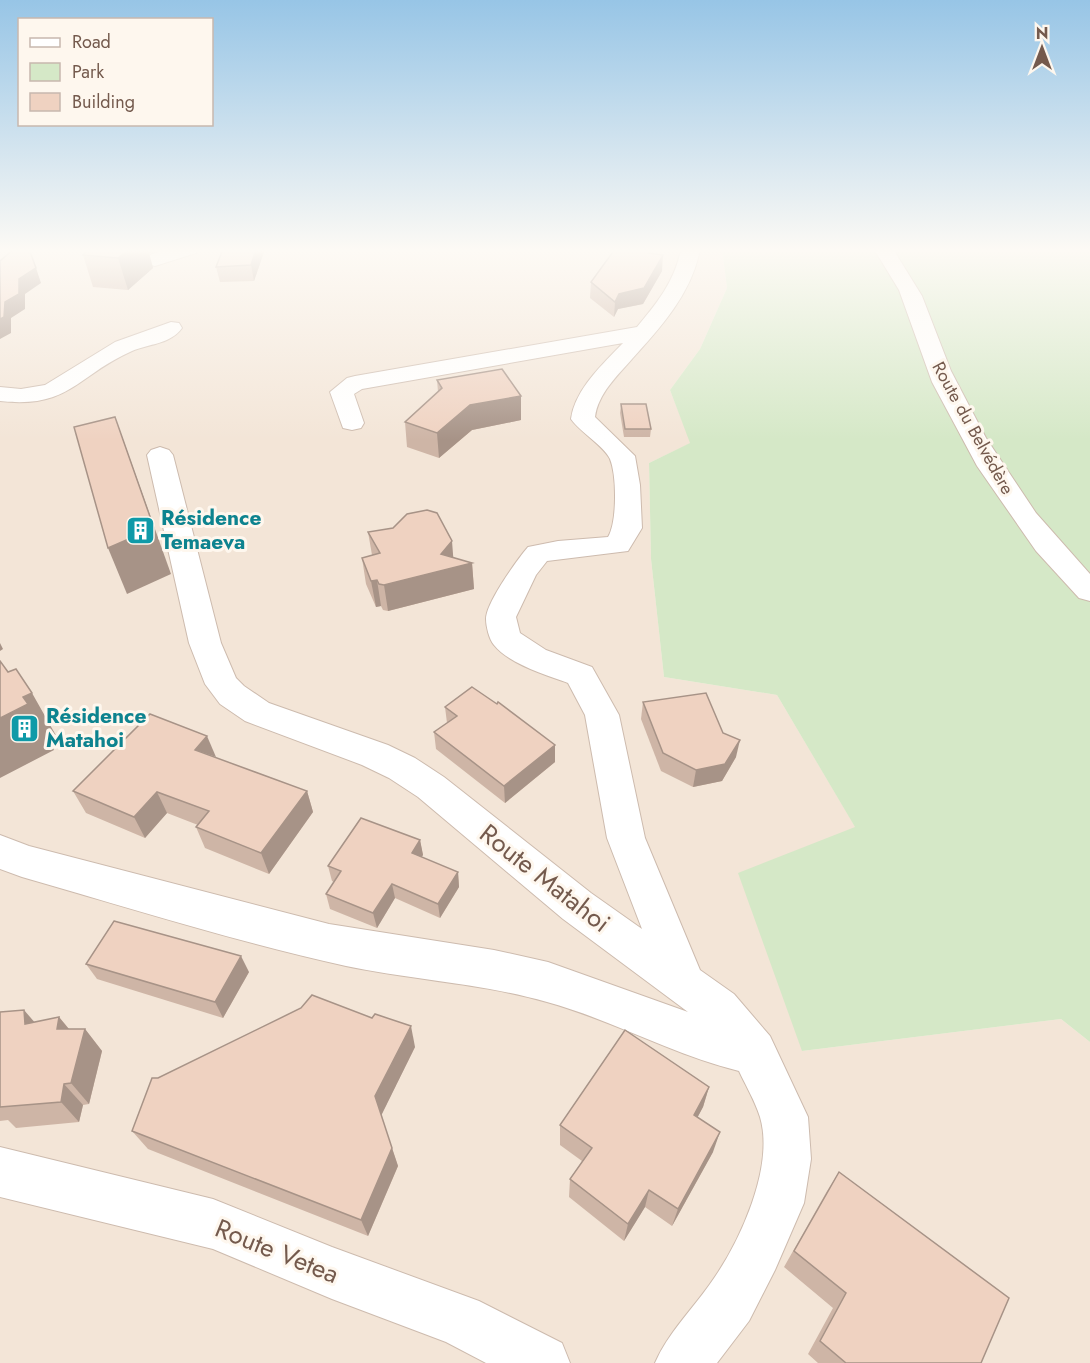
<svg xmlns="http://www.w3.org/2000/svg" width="1090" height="1363" font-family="Jost,sans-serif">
  <rect width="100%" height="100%" fill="#fbf3e8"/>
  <path fill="#f3e5d7" d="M0,249h722l5,39 -27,61 -30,41 21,53 -42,20 2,96 13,118 113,18 79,133 -54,223 259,-32 29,23v321h-1090z"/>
  <path fill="#d5e8c7" d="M722,249h368v793l-29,-23 -259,32 -64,-178 117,-46 -78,-132 -113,-18 -13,-118 -2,-96 41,-20 -20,-53 30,-41 27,-61z"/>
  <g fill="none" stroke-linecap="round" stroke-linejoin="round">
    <defs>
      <g id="minor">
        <path d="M164,249h34l-2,4 -41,13 -7,-2 -3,-4 3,-4z"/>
        <path d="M681,249h19c-8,44 -39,78 -68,110 -15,17 -34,35 -37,58l40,39 5,29 2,43 -14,23 -81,10 -11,14 -20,42 4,16 26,17 46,17 27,48 26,123 55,132 34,24 36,42 38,81 3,42 -7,44 -29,67 -26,51 -32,42h-62c13,-30 36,-52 55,-79 29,-40 65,-117 50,-167 -5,-16 -14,-31 -21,-46 -66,-16 -126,-51 -192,-69 -66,-19 -134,-22 -201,-36 -109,-24 -216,-58 -324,-89l-22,-8v-34l29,11 300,78 165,26 54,12 140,50 -125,-93 -145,-122 -29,-19 -27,-13 -117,-44 -25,-17 -15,-20 -16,-41 -42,-188 4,-5 9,-3 9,3 4,5 48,188 15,35 8,8 25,17 119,42 27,13 29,19 147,116 51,36 -35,-91 -22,-123 -17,-32c-22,-8 -59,-19 -74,-38 -5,-6 -8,-19 -8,-26 0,-16 31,-59 42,-72l30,-6 50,-4c9,-14 9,-61 2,-78 -6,-13 -30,-27 -39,-40 4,-30 32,-55 52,-76l-261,46 -8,5 10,29 -3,5 -9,2 -9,-2 -13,-36 17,-14 8,-2 282,-49c20,-24 38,-46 44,-78z"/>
        <path d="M171,322l8,1 3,5c-11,16 -34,16 -50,23 -55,24 -62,58 -132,50v-14l21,2 24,-4 70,-43z"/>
        <path d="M0,1147l213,52 119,48 147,54 83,42 8,20h-84l-40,-21 -114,-43 -119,-50 -213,-52z"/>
      </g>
      <path id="tertiary" d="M874,249h19l29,47 29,75 35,67 50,75 54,61v27l-11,-3 -43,-47 -59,-85 -45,-84 -33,-92z"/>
    </defs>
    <use href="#minor" stroke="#cdbbae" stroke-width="2"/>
    <use href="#tertiary" stroke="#cdbbae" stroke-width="2"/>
    <use href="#minor" fill="#fff" fill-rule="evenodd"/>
    <use href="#tertiary" fill="#fff" fill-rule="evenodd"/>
  </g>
  <g fill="#ceb5a6">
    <path d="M89,249h68l-8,4 4,15 -25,22 -35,-3 -10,-32z"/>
    <path d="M223,249h40l1,3 -10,29 -34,1 -4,-15z"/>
    <path d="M388,249h24l-2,3z"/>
    <path d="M652,254l10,17 -19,33 -25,5 -4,8 -24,-19 1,-16z"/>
    <path d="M437,380l84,40 -49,10 -33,28 -32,-11 -2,-25 33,-30z"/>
    <path d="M621,404l30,25 -1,8h-26l-4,-24z"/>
    <path d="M368,532l104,31 2,26 -86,22 -5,-1 -2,-4 -5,1 -10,-23 -4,-26 10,-3z"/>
    <path d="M643,702l80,31 13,24 -14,24 -29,6 -32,-16 -20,-52z"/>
    <path d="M445,707l110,38v17l-50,41 -69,-54 -2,-17 13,-9z"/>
    <path d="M73,791h234l6,21 -44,62 -64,-26 -9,-21 2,-2 -31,-12 -22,25 -59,-25z"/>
    <path d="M420,840l3,15 -2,2 37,15 1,15 -19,31 -45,-20 -18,30 -47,-19 -4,-15 8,-12 -2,-1 -4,-15z"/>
    <path d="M86,964l163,8 -26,46 -126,-39z"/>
    <path d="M0,1012l34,10 25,-5 10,12h16l17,22 -13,53 -6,1 -4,17 -63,6 -8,-8 -8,1z"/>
    <path d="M415,1047l-34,68 17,51 -30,70 -220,-87 -16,-18 26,-53z"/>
    <path d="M709,1087l-6,20 -6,11 16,34 -41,74 -27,-19 -21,34 -55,-44 1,-18 12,-18 -22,-16v-20z"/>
    <path d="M839,1172l142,191h-163l-10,-9 25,-46 -49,-41 43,-76z"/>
  </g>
  <g fill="#a79387">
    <path d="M129,249h28l-8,4 4,15 -25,22 -10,-32z"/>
    <path d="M256,249h7l1,3 -10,29 -3,-16z"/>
    <path d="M663,255l-1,16 -19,33 -25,5 -4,8 1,-15 4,-8z"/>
    <path d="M36,268l5,15 -16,11v15l-14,9v15l-11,6v-20l5,-17 14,-23z"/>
    <path d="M521,396v24l-49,10 -33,28 -2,-25 33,-28z"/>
    <path d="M115,417l56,157 -44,20 -19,-46z"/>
    <path d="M452,541l2,26 18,-4 2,26 -86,22 -4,-26 57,-31z"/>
    <path d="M377,580l4,26 -5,1 -5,-26z"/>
    <path d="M0,643l3,6 -3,2z"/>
    <path d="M32,693l26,46 -8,4 4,7 -54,28v-60l23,-21z"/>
    <path d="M207,736l9,21 -21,-7z"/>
    <path d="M740,740l-4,17 -14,24 -29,6 3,-17z"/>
    <path d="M555,745v17l-50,41 -1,-17z"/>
    <path d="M307,791l6,21 -44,62 -8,-21z"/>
    <path d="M157,792l10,21 -22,25 -11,-21z"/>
    <path d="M420,840l3,15 -9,13 -2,-15z"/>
    <path d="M458,872l1,15 -19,31 -2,-14z"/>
    <path d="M392,884l3,14 -18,30 -4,-15z"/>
    <path d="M241,956l8,16 -26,46 -8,-16z"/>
    <path d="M24,1010l19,22 -18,-8z"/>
    <path d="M59,1017l18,22 -20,-10z"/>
    <path d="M411,1026l4,21 -34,69 -6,-20z"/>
    <path d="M85,1029l17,22 -13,53 -18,-21z"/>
    <path d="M64,1084l19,21 -4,17 -18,-20z"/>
    <path d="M709,1087l-6,20 -15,28 6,-20z"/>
    <path d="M720,1132l-7,20 -41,74 6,-17z"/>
    <path d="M392,1148l6,18 -30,70 -7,-16z"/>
    <path d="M649,1190l-4,17 -21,34 4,-17z"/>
  </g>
  <g fill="#efd2c1" stroke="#a79387" stroke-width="1.5">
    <path d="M14,249h15l7,19 -17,11v15l-14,8 -1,15 -4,2v-58z"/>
    <path d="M89,249h40l-11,9 -35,-3z"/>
    <path d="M223,249h33l-5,16 -35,2z"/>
    <path d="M615,249h36l-3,4 15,2 -19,33 -25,6 -4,8 -24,-20z"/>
    <path d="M502,369l19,27 -51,9 -33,28 -32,-11 37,-34 -5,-8z"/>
    <path d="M621,404h25l5,25h-26z"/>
    <path d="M115,417l39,111 -46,20 -34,-121z"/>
    <path d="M427,510l10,3 15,28 -11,13 31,9 -88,22 -5,-1 -2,-4 -6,1 -9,-23 18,-5 -12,-21 25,-4 14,-14z"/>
    <path d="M0,661l8,11 8,-3 16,24 -9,4 5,7 -28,14z"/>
    <path d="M472,687l25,17 1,-2 57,43 -51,41 -70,-54 23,-16 -12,-9z"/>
    <path d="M706,693l17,40 17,7 -15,24 -29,6 -33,-17 -20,-51z"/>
    <path d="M150,714l57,22 -12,14 112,41 -46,62 -65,-26 13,-16 -52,-19 -23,25 -61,-26z"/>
    <path d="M361,818l59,22 -8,13 46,19 -20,32 -46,-20 -19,29 -47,-19 15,-23 -13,-5z"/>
    <path d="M114,921l127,35 -26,46 -129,-38z"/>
    <path d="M312,995l60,23 3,-4 36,12 -36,70 17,52 -31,72 -229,-89 20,-53h6l143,-70z"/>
    <path d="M24,1010l1,14 34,-7 -2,12h28l-14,54 -7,1 -3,18 -61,5v-95z"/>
    <path d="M625,1030l84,57 -15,28 26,17 -42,77 -29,-19 -21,34 -58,-45 22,-31 -32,-23z"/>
    <path d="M839,1172l170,126 -28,65h-135l-26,-22 26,-48 -52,-42z"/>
  </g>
  <linearGradient id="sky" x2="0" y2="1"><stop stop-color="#97c5e6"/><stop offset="0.57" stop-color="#fdfaf5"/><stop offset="1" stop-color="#fdfaf5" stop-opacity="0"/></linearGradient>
  <rect width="1090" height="440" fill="url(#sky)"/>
  <defs>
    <symbol id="building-square" viewBox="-11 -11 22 22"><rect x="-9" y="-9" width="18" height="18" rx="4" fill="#0f9aa8" stroke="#fef7ee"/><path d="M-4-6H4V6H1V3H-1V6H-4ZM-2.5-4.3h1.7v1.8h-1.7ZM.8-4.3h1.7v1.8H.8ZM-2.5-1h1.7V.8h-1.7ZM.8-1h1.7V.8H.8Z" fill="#fff"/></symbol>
  </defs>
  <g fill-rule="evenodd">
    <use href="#building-square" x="124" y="514" width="33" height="33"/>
    <use href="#building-square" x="8" y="712" width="33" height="33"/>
  </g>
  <g text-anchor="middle" stroke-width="6" stroke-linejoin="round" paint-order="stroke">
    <g font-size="18" fill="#745a4d" stroke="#fef7ee">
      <text transform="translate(973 428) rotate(61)" y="6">Route du Belvédère</text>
    </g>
    <g font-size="21" font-weight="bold" fill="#0d838f" stroke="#fef7ee" text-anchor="start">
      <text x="161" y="525">Résidence<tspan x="161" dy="24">Temaeva</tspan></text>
      <text x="46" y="723">Résidence<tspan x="46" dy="24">Matahoi</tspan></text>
    </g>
    <g font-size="26" fill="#745a4d" stroke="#fef7ee">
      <text transform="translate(545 878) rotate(38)" y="9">Route Matahoi</text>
      <text transform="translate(277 1251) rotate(22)" y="9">Route Vetea</text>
    </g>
  </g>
  <rect x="18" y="18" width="195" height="108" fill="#fef7ee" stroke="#c7b8ae" stroke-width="1.5"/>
  <rect x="30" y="38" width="30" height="9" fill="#ffffff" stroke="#c7b8ae" stroke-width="1.5"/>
  <text x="72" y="48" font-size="18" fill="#745a4d">Road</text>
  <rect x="30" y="63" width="30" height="18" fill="#d5e8c7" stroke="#c7b8ae" stroke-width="1.5"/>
  <text x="72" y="78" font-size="18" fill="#745a4d">Park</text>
  <rect x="30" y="93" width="30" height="18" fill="#efd2c1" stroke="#c7b8ae" stroke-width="1.5"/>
  <text x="72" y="108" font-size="18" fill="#745a4d">Building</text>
  <g transform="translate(1042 48)" stroke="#fef7ee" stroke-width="4.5" paint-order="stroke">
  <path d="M0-4.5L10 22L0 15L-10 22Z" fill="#745a4d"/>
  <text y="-9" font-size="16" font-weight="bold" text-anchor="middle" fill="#745a4d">N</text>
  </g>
</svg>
